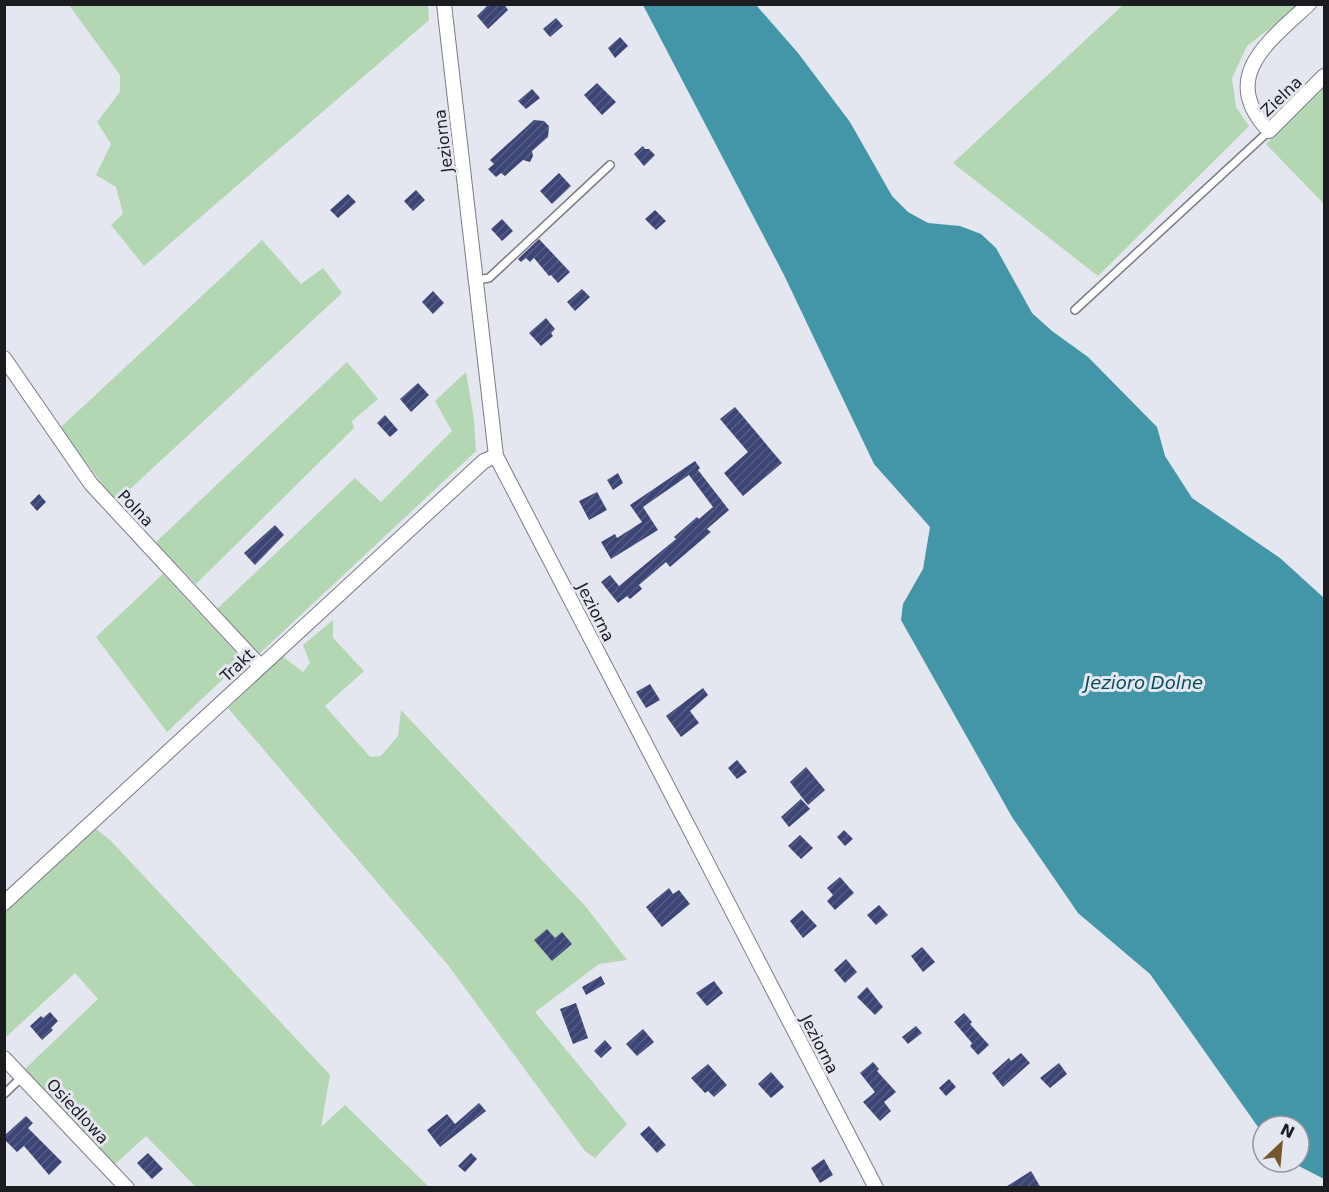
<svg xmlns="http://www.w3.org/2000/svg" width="1329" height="1192" font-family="'DejaVu Sans',sans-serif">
  <defs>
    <pattern id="building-hatch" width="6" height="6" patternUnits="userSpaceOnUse" patternTransform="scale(1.5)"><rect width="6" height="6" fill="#3d4577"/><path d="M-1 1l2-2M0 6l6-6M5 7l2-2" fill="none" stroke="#565d85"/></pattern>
  </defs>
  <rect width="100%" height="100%" fill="#e4e6f0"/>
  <g fill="#b3d6b3">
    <path d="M428,4l1,16 -285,246 -33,-41 12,-11 -7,-27 -20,-12 15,-31 -14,-22 23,-30v-17l-51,-70z"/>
    <path d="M1123,5h177l-53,41 -15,32 4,29 13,19 -151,150 -145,-113z"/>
    <path d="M1324,85v119l-58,-60z"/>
    <path d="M262,240l39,44 22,-16 19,25 -226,209 -56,-74z"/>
    <path d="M347,362l31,37 -26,22 2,7 -158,156 -41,-41z"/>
    <path d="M466,372l8,48 2,31 -217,203 -42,-45 138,-131 26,24 71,-71 -17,-30z"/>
    <path d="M163,574l80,86 -76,72 -71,-95z"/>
    <path d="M333,620v18l31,33 -39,35 45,51 11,-1 17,-20 3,-26 185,197 41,53 -28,4 -64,48 92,112 -32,34 -10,-7 -137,-186 -220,-257 54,-52 21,16 7,-9 -7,-18z"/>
    <path d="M95,828l16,13 219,234 -9,52 24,-22 84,82h-233l-50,-51 -33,30 -88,-97 73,-70 -23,-26 -70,65v-127z"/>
  </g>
  <path fill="#4396a8" d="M643,5h113l42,48 52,69 42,74 16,16 20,11 32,3 21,8 15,14 36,65 20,18 36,26 69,70 8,29 27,42 88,60 44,40v581l-33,-17h8v-36h-36v8l-113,-160 -72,-61 -66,-96 -111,-197 2,-16 20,-35 7,-42 -56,-63 -90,-189z"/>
  <g fill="url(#building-hatch)">
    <path d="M489,4h15l4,6 -20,19 -11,-13z"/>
    <path d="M556,18l7,8 -13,11 -7,-8z"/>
    <path d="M620,37l8,9 -13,12 -7,-10z"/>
    <path d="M597,83l19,19 -14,13 -18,-20z"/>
    <path d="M532,89l8,9 -14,11 -8,-8z"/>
    <path d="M534,120l10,1 5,5 -1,11 -16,14 1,5 -3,6 -7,-2 -18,16 -4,-3 -5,4 -8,-8 6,-5 -4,-4z"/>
    <path d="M643,146l2,3h4l6,6 -11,11 -10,-12z"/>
    <path d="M559,173l12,13 -19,18 -12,-13z"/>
    <path d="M416,190l9,10 -12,11 -9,-10z"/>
    <path d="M348,194l8,8 -18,16 -8,-8z"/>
    <path d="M655,210l11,11 -10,9 -11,-11z"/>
    <path d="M502,219l11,12 -11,10 -11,-12z"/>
    <path d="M539,239l31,33 -12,11 -7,-8 -2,1 -15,-18 -4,4 -4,-4 -5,4 -3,-3z"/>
    <path d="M582,289l8,8 -15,14 -8,-9z"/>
    <path d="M433,291l11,12 -11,11 -11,-12z"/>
    <path d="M546,318l9,11 -4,4 2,3 -12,10 -12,-13z"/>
    <path d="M418,383l11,12 -18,17 -11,-13z"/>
    <path d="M735,407l47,56 -39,33 -19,-23 24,-21 -28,-33z"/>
    <path d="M385,415l13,15 -8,7 -13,-14z"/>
    <path d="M695,461l5,7 -2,2 31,40 -22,19 4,3 -41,35 -4,-5 -27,23 3,4 -12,10 -3,-3 -9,7 -17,-21 9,-7 9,11 57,-47 -2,-2 23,-20 2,2 14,-12 -24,-32 -46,32 15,23 -47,29 -10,-17 14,-8 2,4 25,-16 -12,-17z"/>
    <path d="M618,473l5,10 -10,7 -6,-10z"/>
    <path d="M597,492l10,18 -18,10 -10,-19z"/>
    <path d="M39,494l7,8 -9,9 -7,-8z"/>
    <path d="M275,525l9,10 -29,30 -11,-12z"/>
    <path d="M650,684l10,16 -14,8 -10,-16z"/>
    <path d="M703,688l5,7 -18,16 9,12 -18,14 -15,-21z"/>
    <path d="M737,760l10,12 -10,7 -9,-11z"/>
    <path d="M806,767l19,23 -17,15 -18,-23z"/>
    <path d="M801,799l9,10 -21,18 -8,-10z"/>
    <path d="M844,830l9,9 -8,7 -8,-9z"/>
    <path d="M800,835l13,13 -12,11 -13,-13z"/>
    <path d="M840,877l14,16 -19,17 -8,-9 6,-6 -6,-7z"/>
    <path d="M669,888l4,6 6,-4 11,14 -28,23 -16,-20z"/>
    <path d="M879,905l9,10 -12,10 -9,-10z"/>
    <path d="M802,910l15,16 -14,12 -13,-17z"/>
    <path d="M547,929l8,9 7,-6 10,12 -20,17 -18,-21z"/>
    <path d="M922,947l13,15 -12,10 -12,-16z"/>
    <path d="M846,959l11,13 -12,11 -11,-13z"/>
    <path d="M601,976l4,8 -19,11 -4,-8z"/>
    <path d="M714,981l9,12 -16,13 -11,-13z"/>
    <path d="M867,987l16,20 -8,8 -18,-18z"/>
    <path d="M576,1003l12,35 -15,6 -13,-35z"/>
    <path d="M50,1012l8,9 -7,7 2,2 -11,10 -12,-14 11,-10 2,2z"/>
    <path d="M964,1013l8,9 -2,2 19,21 -11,10 -8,-9 2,-3 -18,-21z"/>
    <path d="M916,1026l6,7 -14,11 -6,-7z"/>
    <path d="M643,1029l11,13 -17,14 -11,-12z"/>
    <path d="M605,1040l7,8 -11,10 -7,-7z"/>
    <path d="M1021,1053l9,10 -27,24 -11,-14 17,-15 2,3z"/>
    <path d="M873,1062l6,7 -2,2 19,21 -12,10 7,9 -11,10 -17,-19 12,-10 -15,-19z"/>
    <path d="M1059,1063l8,11 -17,14 -10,-10z"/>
    <path d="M708,1064l19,21 -13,12 -6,-6 -3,2 -14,-15z"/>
    <path d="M771,1072l13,15 -13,11 -13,-14z"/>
    <path d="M949,1079l7,8 -10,9 -7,-8z"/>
    <path d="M479,1103l7,8 -46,36 -13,-17 20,-16 8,10z"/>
    <path d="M26,1116l7,7 -5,5 34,34 -13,13 -25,-29 -7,6 -13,-13v-3z"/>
    <path d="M649,1126l17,19 -9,8 -17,-19z"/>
    <path d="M148,1153l15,16 -11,10 -15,-16z"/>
    <path d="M471,1153l6,6 -12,13 -7,-6z"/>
    <path d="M824,1159l9,16 -13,8 -9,-15z"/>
    <path d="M1031,1171l10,17h-37z"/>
  </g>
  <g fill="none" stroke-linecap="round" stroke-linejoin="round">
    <defs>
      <g id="lane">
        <path d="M476,280l13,-2 121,-113"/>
        <path d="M1075,310l194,-179"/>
        <path d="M4,1094l18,-17"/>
      </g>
      <g id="street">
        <path d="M444,4l52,452 380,732"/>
        <path d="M1309,4c-40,37 -91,73 -40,127l55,-55"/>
        <path d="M4,358l87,126 169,182"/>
        <path d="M4,903l480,-442 12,-5"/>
        <path d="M4,1058l123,130"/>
      </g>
    </defs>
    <use href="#lane" stroke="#7b7d86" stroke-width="10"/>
    <use href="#street" stroke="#7b7d86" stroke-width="16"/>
    <use href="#lane" stroke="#fff" stroke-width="7"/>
    <use href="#street" stroke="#fff" stroke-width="14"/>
  </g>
  <g text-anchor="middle" stroke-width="6" stroke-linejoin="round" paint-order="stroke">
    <g font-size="16" fill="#1b1c20" stroke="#e4e6f0">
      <text transform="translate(1281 96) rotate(-44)" y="6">Zielna</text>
      <text transform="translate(443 141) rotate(-97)" y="6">Jeziorna</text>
      <text transform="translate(136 508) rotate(47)" y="6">Polna</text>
      <text transform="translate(596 612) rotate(63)" y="6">Jeziorna</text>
      <text transform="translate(237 665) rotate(-43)" y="6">Trakt</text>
      <text transform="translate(820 1044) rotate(63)" y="6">Jeziorna</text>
      <text transform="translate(78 1111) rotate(47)" y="6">Osiedlowa</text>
    </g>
    <g font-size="18" font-style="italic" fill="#044f5d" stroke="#e4e6f0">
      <text x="1144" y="689">Jezioro Dolne</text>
    </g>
  </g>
  <rect width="1329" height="1192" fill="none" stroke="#1b1c20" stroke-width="12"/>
  <g transform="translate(1281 1144) rotate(26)"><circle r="28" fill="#e4e6f0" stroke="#94959d" stroke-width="1.5"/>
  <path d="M0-4.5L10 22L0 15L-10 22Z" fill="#75572b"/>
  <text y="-9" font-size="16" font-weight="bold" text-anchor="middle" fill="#1b1c20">N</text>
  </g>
</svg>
